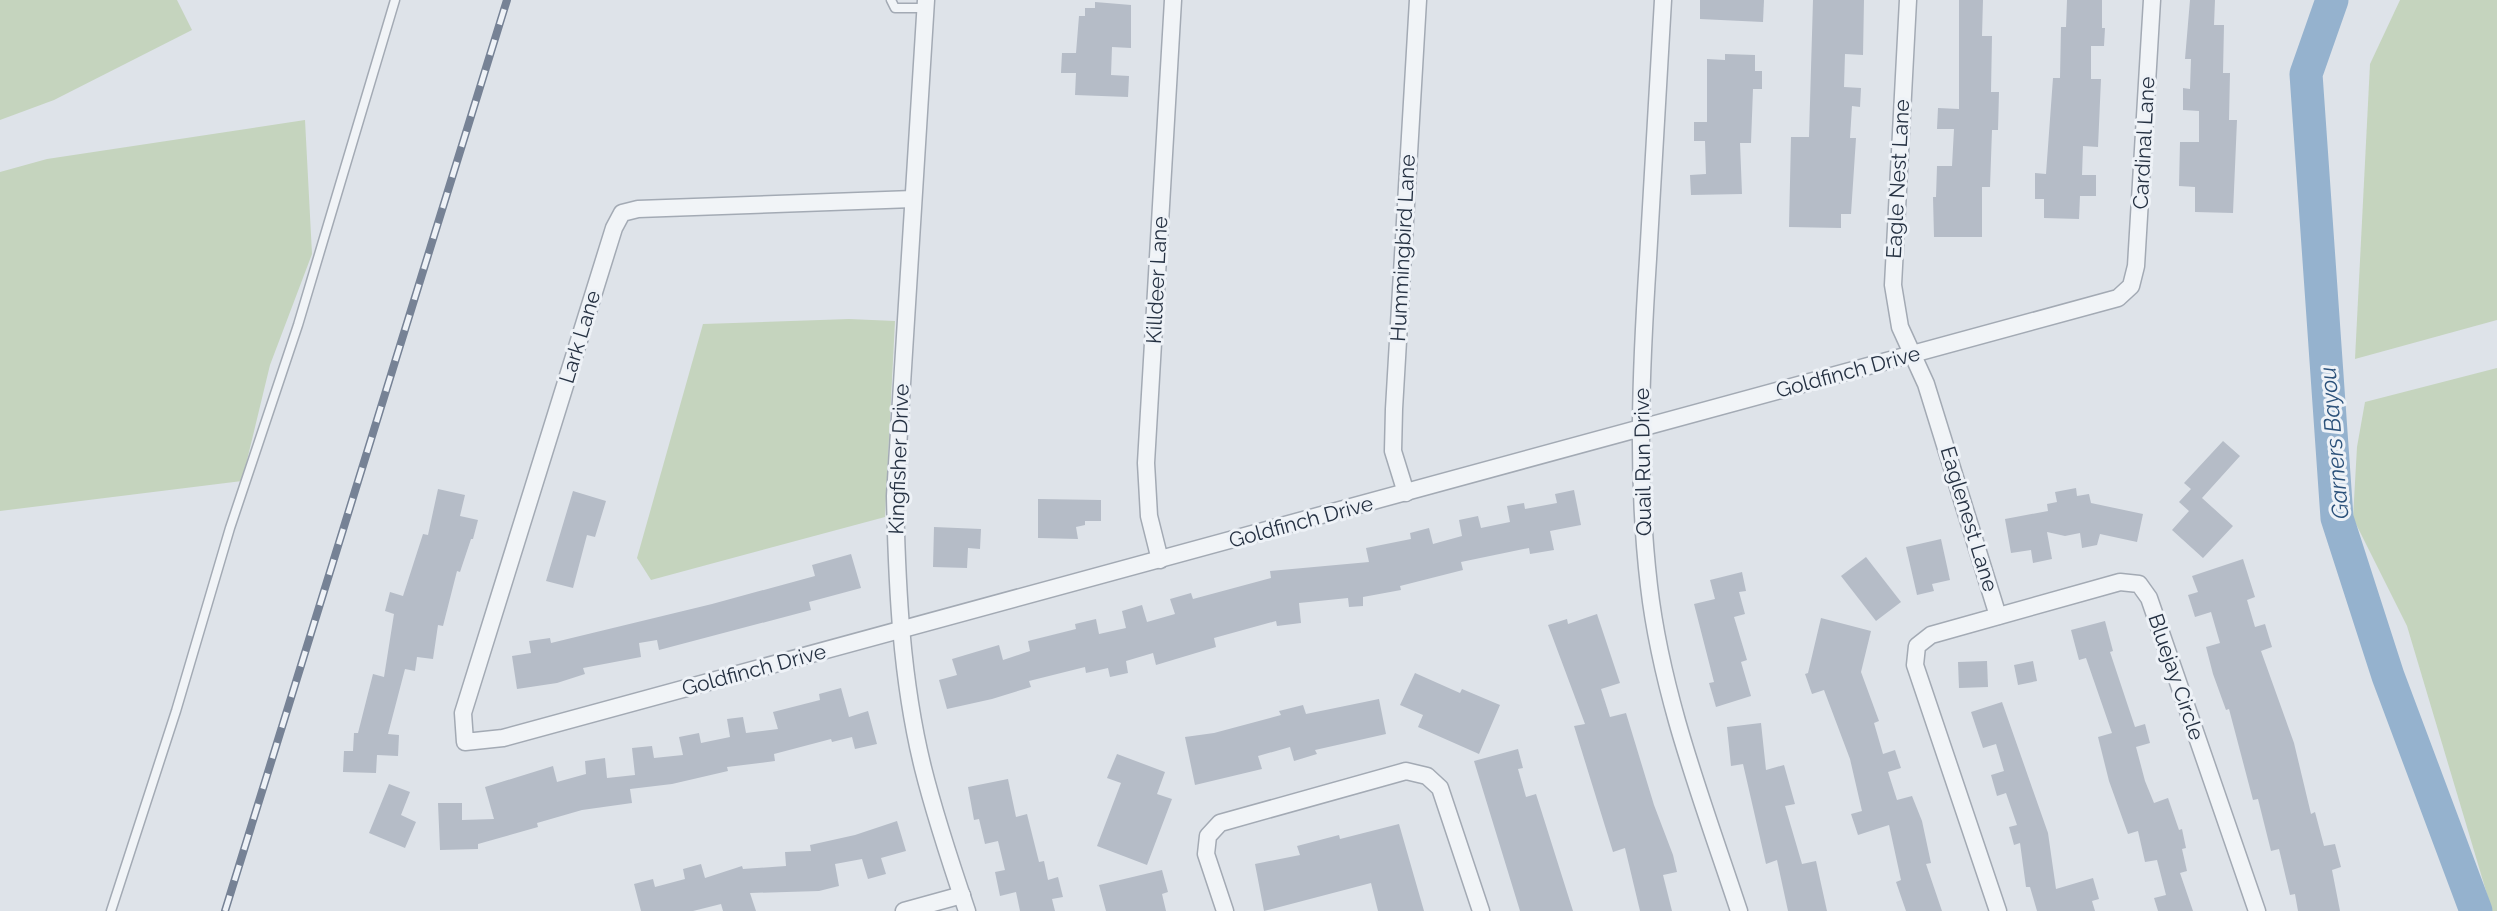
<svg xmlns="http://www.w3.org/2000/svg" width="2497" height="911" font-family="Raleway,sans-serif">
  <rect width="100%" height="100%" fill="#dee3e9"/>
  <g fill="#c5d4be">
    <path d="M0,0h177l15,30 -138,70 -54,20z"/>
    <path d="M2400,0h97v320l-142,39 15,-295z"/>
    <path d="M305,120l7,134 -42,111 -28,116 -242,30v-339l47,-13z"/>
    <path d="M849,319l46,2 -10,196 -234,63 -14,-22 66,-234z"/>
    <path d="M2497,368v543h-5l-85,-285 -54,-108 4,-71 8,-45z"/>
  </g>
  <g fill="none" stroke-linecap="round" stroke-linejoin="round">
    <path stroke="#95b2ce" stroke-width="33" d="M2332,0l-26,74 31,444 51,158 88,235"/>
  </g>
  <g fill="#b5bcc7">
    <path d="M1700,0h64l-1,22 -63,-3z"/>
    <path d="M1813,0h51l-1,55 -18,-1 -1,33 17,1 -1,19 -8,-1 -2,32h6l-5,76h-10v14l-52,-1 2,-90h18z"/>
    <path d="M1959,0h24l-1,36h10l-1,56h8l-1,38h-6l-2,57h-8v50h-48l-1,-40h3l1,-31h15l2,-37h-17l1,-21 21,1z"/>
    <path d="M2067,0h35v28h3l-1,18h-13v33h10l-3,68 -15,-1 -1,29h14v21h-16l-1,23 -35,-1v-19h-9v-26l11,1 7,-96h7l1,-51h5z"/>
    <path d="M2190,0h25l-1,25h10l-1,48h7l-1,47h8l-4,93 -38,-1v-25l-16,-1 1,-44h19v-31l-16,-1v-22l7,1 1,-30h-6z"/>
    <path d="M1095,2l36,3v43l-19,-1 -1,28 18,1 -1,21 -53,-2 1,-22h-15l1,-20h14l3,-37h6v-8h10z"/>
    <path d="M1725,54l30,1v16h7v18h-9l-2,54h-11l2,51 -51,1 -1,-20 16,-1 -1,-33h-11v-19h13v-63l18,1z"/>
    <path d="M2223,441l17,15 -38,42 31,28 -30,32 -31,-28 17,-19 -10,-9 12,-13 -7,-6z"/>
    <path d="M2076,488l1,8 12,-2 2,9 52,11 -6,28 -37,-8 -3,11 -15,3 -2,-15 -15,3 -18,-4 5,27 -19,4 -2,-13 -20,3 -6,-34 43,-8 -1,-7 10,-2 -2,-10z"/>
    <path d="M438,489l27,6 -5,21 18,4 -5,19h-2l-11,33 -3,-1 -14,55 -5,-1 -5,34 -16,-2 -2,14 -10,-2 -17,65 11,1 -1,21 -21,-1 -1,18 -33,-1 1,-21h9l1,-18h4l15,-59 11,3 10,-63 -9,-3 5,-19 13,4 20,-62 5,1z"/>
    <path d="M1574,490l7,35 -31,6 4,19 -24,4 -1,-6 -68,14 2,8 -63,16 1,4 -38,7v9l-14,1 -1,-9 -49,5 2,20 -24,3 -1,-5 -62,17 2,9 -60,18 -3,-12 -27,8 2,12 -18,4 -2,-9 -22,5 -1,-6 -56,14 2,6 -39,12 -45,10 -8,-29 18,-5 -5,-16 47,-14 4,15 27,-9 -2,-10 48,-12 -1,-5 21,-5 3,15 27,-6 -4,-17 20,-6 5,17 28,-8 -5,-15 21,-6 2,6 78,-21 -1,-7 99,-9 -3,-14 45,-9 -1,-6 19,-5 4,16 29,-8 -3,-16 19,-4 3,12 29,-6 -3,-16 17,-3 1,6 32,-6 -2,-9z"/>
    <path d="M573,491l33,10 -11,36 -8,-2 -14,53 -27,-7z"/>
    <path d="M1038,499l63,1v21h-16v4l-9,2 2,12 -40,-1z"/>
    <path d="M934,527l47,2 -1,20 -12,-1 -1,20 -34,-1z"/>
    <path d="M1941,539l9,41 -18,4 2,7 -17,4 -11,-48z"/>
    <path d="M851,554l10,34 -52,14 2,8 -152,40 -2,-10 -18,3 2,14 -58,11 2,6 -28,9 -40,6 -5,-33 19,-3 -2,-12 21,-3 1,5 161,-39 103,-28 -3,-11z"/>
    <path d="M1866,557l35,45 -25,19 -35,-45z"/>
    <path d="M2243,559l12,38 -8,3 8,27 10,-3 7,23 -11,4 33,92 17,71 4,-2 9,34 11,-2 6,23 -9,3 8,41h-42l-3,-17 -5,1 -11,-46 -8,2 -13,-52 -5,1 -24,-91 -3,1 -13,-36 -7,-27 14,-4 -9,-31 -16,5 -7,-22 10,-3 -6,-16z"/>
    <path d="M1742,572l4,19 -7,1 6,22 -11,3 13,43 -6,2 10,34 -35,11 -7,-24 5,-1 -20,-78 21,-5 -5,-19z"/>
    <path d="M1597,614l23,69 -19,6 9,28 16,-4 28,92 19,50 4,17 -14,3 9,36h-32l-15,-63 -12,4 -39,-126 11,-2 -37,-99 19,-6 1,5z"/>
    <path d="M1821,618l50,13 -10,41 18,49 -5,2 9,31 12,-4 6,18 -13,4 9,28 15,-4 10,25 9,42 -5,1 16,47h-36l-10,-29 5,-2 -12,-55 -31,10 -7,-21 11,-3 -12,-52 -26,-69 -12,4 -7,-20 3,-1z"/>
    <path d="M2105,621l8,30 -3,1 25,75 10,-3 5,19 -14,4 9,34 9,22 14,-5 11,32 3,-1 4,19 -4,1 5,22 -7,2 13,38h-35l-4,-13 12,-3 -9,-35 -12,2 -7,-31 -10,3 -19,-53 -11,-44 14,-4 -26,-75 -7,2 -8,-30z"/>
    <path d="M1987,661l1,26 -29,1 -1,-26z"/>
    <path d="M2033,661l4,20 -19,4 -4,-20z"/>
    <path d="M1415,673l45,20 2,-4 38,16 -21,49 -61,-27 5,-12 -23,-10z"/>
    <path d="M841,688l8,29 19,-6 9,33 -22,5 -3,-12 -20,5 -1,-3 -57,15 1,7 -48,6 1,4 -56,13 -42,5 2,14 -50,7 -45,13 1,4 -60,17v5l-38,1 -2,-47h24v17l32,-1 -9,-32 68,-21 4,16 29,-8 -1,-13 20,-3 2,20 28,-3 -3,-27 20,-2 2,12 29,-3 -4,-18 20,-4 2,10 29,-6 -3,-18 16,-2 3,16 32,-4 -5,-17 47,-12 -1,-6z"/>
    <path d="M1379,699l7,35 -71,16 2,4 -23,7 -4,-14 -32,9 4,13 -67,16 -10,-48 29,-4 67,-18 -2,-4 24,-6 3,9z"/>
    <path d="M2002,702l46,131 8,56 37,-11 6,21 -7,2 3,10h-58l-7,-24h-4l-6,-44 -6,2 -5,-18 8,-2 -11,-32 -9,3 -6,-21 13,-4 -8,-27 -13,4 -12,-36z"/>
    <path d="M1761,723l5,47 18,-5 11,39 -10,2 17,58 14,-3 11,50h-39l-11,-51 -11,4 -23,-100 -12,2 -4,-39z"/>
    <path d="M1518,749l5,19 -5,1 8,28 10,-3 37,117h-53l-46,-150z"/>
    <path d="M1117,754l48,18 -8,22 15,5 -25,66 -50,-19 24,-63 -14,-5z"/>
    <path d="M1008,779l8,38 11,-3 12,48 5,-1 4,19 10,-3 5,20 -11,2 3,12h-35l-4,-19 -16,4 -5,-24 10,-2 -7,-29 -13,3 -6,-25 -5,1 -6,-33z"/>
    <path d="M389,784l21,8 -9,23 15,7 -11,26 -36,-15z"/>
    <path d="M897,821l9,30 -25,7 5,16 -18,5 -6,-20 -27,5 4,22 -20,5 -69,2 6,18h-33l-2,-7 -28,7h-52l-7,-27 19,-5 2,8 30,-8 -2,-10 18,-5 4,14 37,-12 1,3 43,-3 -1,-14 26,-1 -1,-6 45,-10z"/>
    <path d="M1399,824l25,87h-46l-7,-28 -107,28 -9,-47 45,-9 -3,-9 42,-11 1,4z"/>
    <path d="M1162,870l6,22 -6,2 4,17h-60l-7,-26z"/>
  </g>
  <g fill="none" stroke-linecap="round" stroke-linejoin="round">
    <defs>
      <g id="lane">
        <path d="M891,0l4,8h30"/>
        <path d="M111,911l65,-200 54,-183 68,-203 97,-325"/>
      </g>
      <g id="street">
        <path d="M926,0l-31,496c2,91 6,183 28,272 12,48 28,96 44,143"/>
        <path d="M1663,0c-5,86 -10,172 -15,259 -7,109 -12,217 1,327 13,112 55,219 90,325"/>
        <path d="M1908,0l-15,285 7,42 26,57 72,232"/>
        <path d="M913,199l-275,10 -16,4 -8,15 -151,485 2,29 38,-4 1615,-440 13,-12 5,-20 16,-266"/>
        <path d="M1406,493l-13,-42 1,-42 24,-409"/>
        <path d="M1160,560l-11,-44 -3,-53 27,-463"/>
        <path d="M904,911l58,-16"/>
        <path d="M1225,911l-19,-57 2,-18 12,-13 186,-52 21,5 13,12 41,123"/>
        <path d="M1998,911l-83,-246 2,-19 14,-11 189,-53 19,2 10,14 108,313"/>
      </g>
    </defs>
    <use href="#lane" stroke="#a3aab4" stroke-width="11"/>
    <use href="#street" stroke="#a3aab4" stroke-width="19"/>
    <use href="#lane" stroke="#f1f4f7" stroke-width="8"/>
    <use href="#street" stroke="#f1f4f7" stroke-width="16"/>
    <defs>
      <path id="rail" d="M225,911l282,-911"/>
    </defs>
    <use href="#rail" stroke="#768295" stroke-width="8"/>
    <use href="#rail" stroke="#eef2f7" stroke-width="5" stroke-dasharray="16" stroke-linecap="butt"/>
  </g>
  <g text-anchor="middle" stroke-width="6" stroke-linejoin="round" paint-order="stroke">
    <g font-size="21" fill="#253142" stroke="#eef2f7">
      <text transform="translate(2144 143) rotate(-87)" y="7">Cardinal Lane</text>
      <text transform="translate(1898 179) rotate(-87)" y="7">Eagle Nest Lane</text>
      <text transform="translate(1403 248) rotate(-87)" y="7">Hummingbird Lane</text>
      <text transform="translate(1157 280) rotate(-87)" y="7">Killdeer Lane</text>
      <text transform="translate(580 337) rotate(-73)" y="7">Lark Lane</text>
      <text transform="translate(1848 372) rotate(-15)" y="7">Goldfinch Drive</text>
      <text transform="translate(899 459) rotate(-88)" y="7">Kingfisher Drive</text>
      <text transform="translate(1643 462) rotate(-91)" y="7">Quail Run Drive</text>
      <text transform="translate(1969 519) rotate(73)" y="7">Eaglenest Lane</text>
      <text transform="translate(1301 522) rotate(-15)" y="7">Goldfinch Drive</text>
      <text transform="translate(754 670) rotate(-15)" y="7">Goldfinch Drive</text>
      <text transform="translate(2176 677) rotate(71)" y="7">Bluejay Circle</text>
    </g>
    <g font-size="23" font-style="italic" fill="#2b517a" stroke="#eef2f7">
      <text transform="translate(2334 443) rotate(-95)" y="8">Garners Bayou</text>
    </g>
  </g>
</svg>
